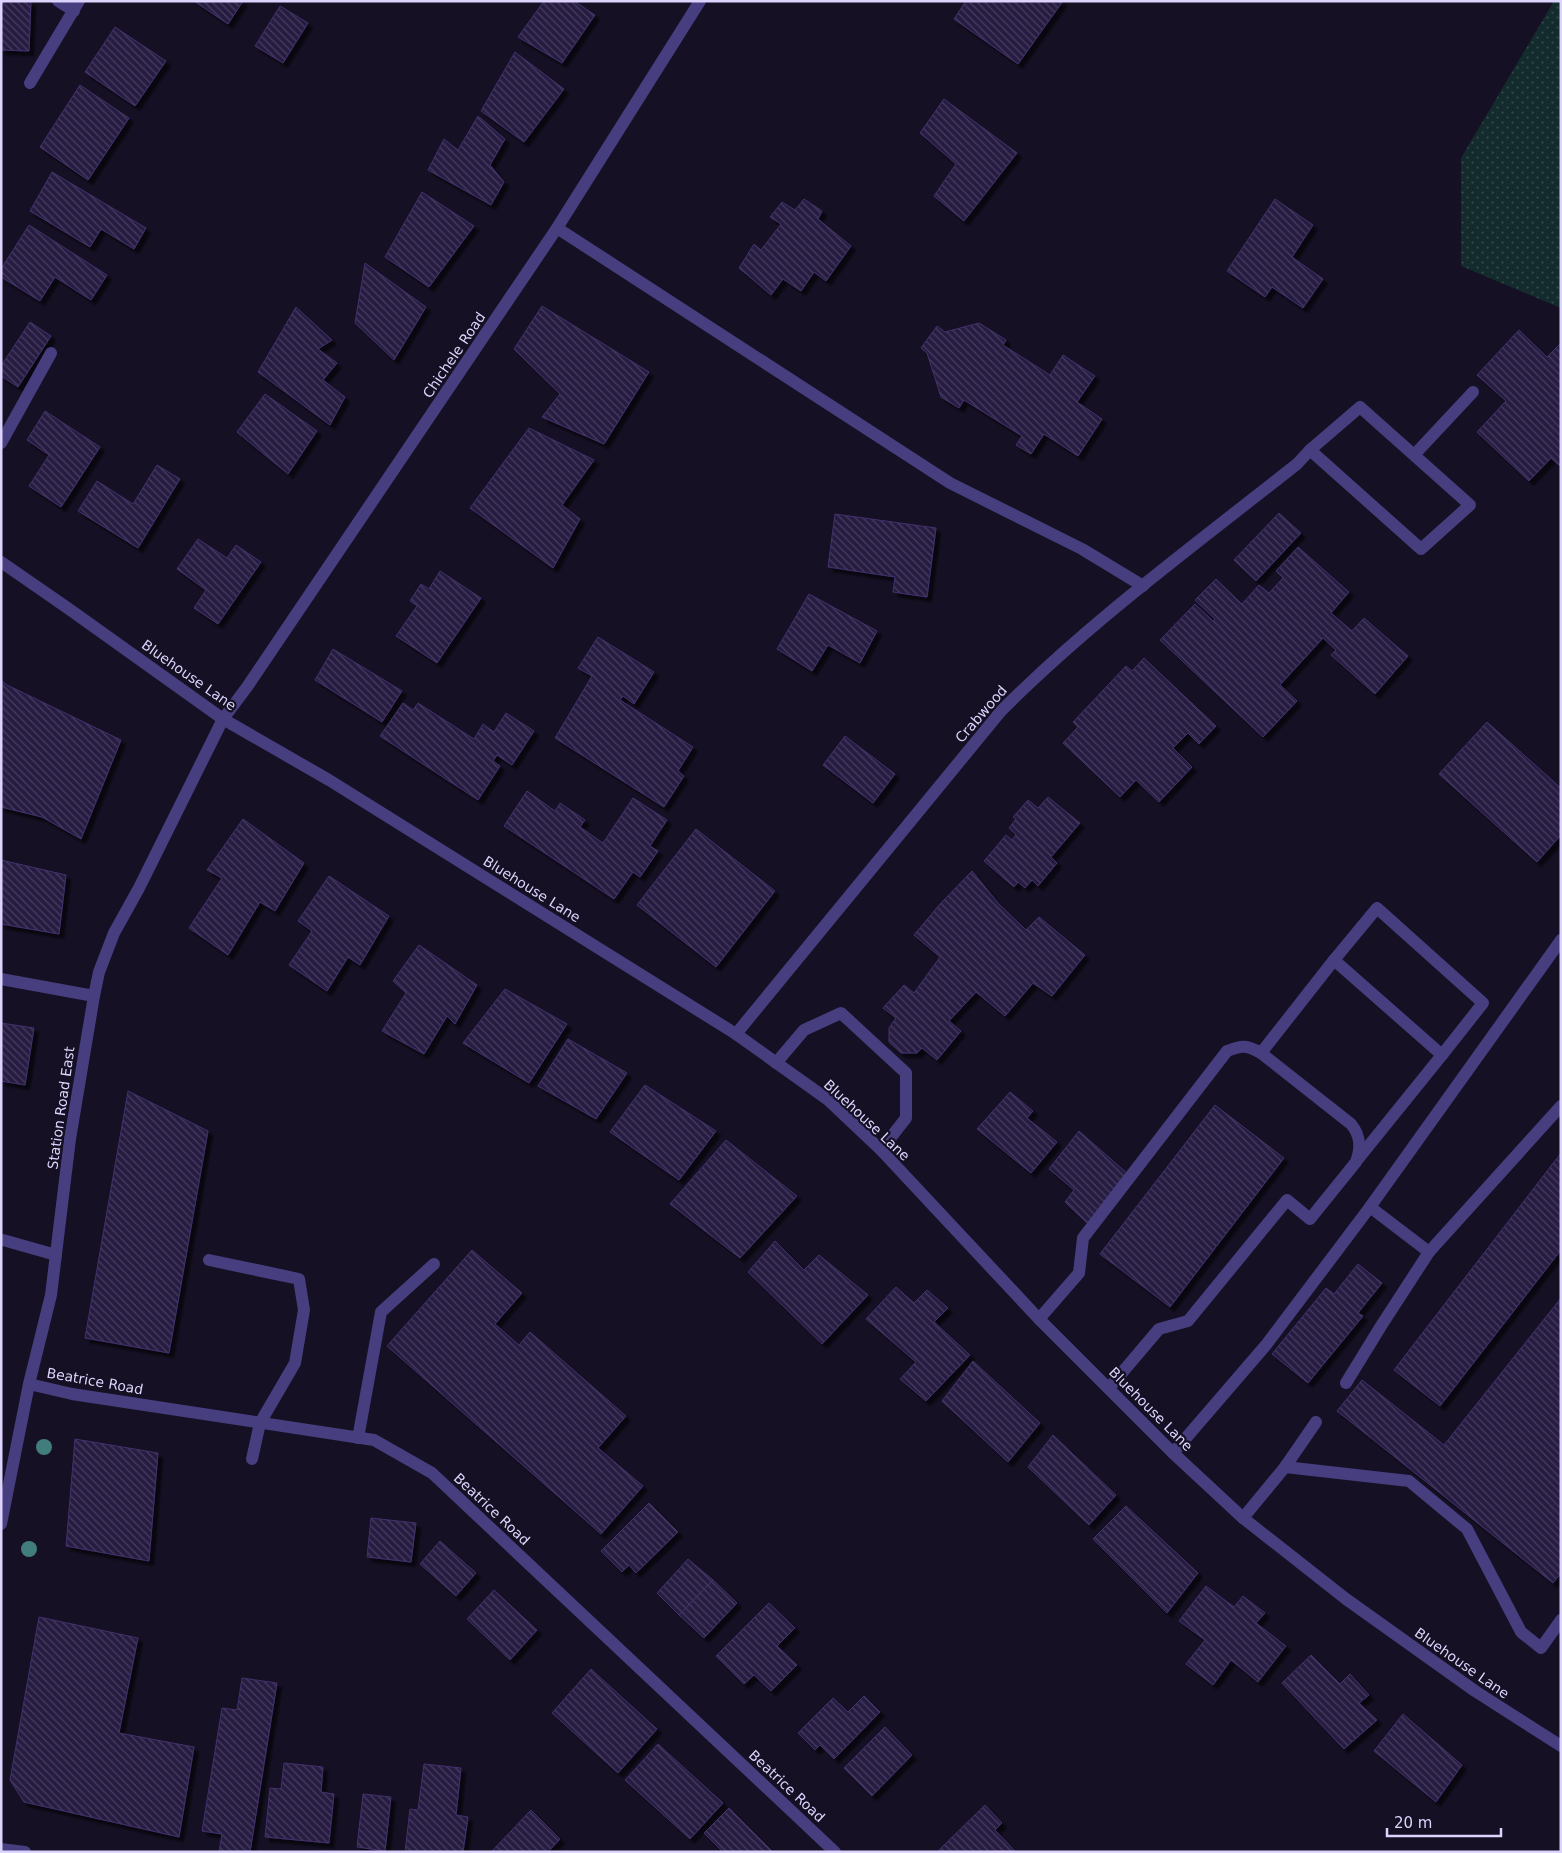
<svg xmlns="http://www.w3.org/2000/svg" width="1562" height="1853" font-family="'DejaVu Sans',sans-serif">
  <defs>
    <pattern id="grass-dots" width="8" height="8" patternUnits="userSpaceOnUse" patternTransform="scale(1.25)"><rect width="8" height="8" fill="#132b2c"/><path d="M2 2h.1M6 6h.1" fill="none" stroke="#35494c" stroke-width="1.8" stroke-linecap="round"/></pattern>
    <pattern id="building-back-hatch" width="6" height="6" patternUnits="userSpaceOnUse" patternTransform="scale(1.25)"><rect width="6" height="6" fill="#281d42"/><path d="M-1 5l2 2M0 0l6 6M5-1l2 2" fill="none" stroke="#473d5e"/></pattern>
    <filter id="shadow"><feDropShadow dx="4.5" dy="4.5" stdDeviation="1" flood-color="#0009"/></filter>
  </defs>
  <rect width="100%" height="100%" fill="#151023"/>
  <path fill="url(#grass-dots)" d="M1554,1h7v307l-100,-42v-108z"/>
  <g fill="url(#building-back-hatch)" stroke="#42316d" filter="url(#shadow)">
    <path d="M1,1h30l-2,50 -28,-1z"/>
    <path d="M194,1h49l-15,23z"/>
    <path d="M544,1h30l21,14 -33,48 -44,-26z"/>
    <path d="M966,1h97l-45,63 -64,-45z"/>
    <path d="M280,6l28,17 -25,40 -28,-17z"/>
    <path d="M115,27l51,34 -31,45 -50,-34z"/>
    <path d="M515,52l49,37 -40,53 -43,-31z"/>
    <path d="M80,85l49,33 -41,62 -48,-33z"/>
    <path d="M944,99l73,54 -53,68 -30,-25 22,-32 -36,-31z"/>
    <path d="M478,116l27,23 -15,26 14,17 -13,23 -63,-35 16,-31 14,11z"/>
    <path d="M52,172l94,56 -12,21 -33,-20 -11,18 -60,-36z"/>
    <path d="M422,192l52,34 -45,61 -44,-30z"/>
    <path d="M804,199l18,12 -4,8 33,27 -25,35 -12,-9 -13,19 -18,-12 -12,16 -32,-27 15,-24 7,6 20,-26 -11,-7 12,-15 13,8z"/>
    <path d="M1275,199l38,26 -21,32 31,22 -20,29 -31,-21 -7,10 -38,-26z"/>
    <path d="M29,225l78,50 -16,25 -36,-23 -15,24 -39,-24v-8z"/>
    <path d="M365,263l61,44 -32,53 -39,-37z"/>
    <path d="M542,306l107,66 -45,72 -62,-27 18,-23 -46,-45z"/>
    <path d="M296,307l36,33 -14,9 19,14 -14,17 22,17 -15,28 -72,-53z"/>
    <path d="M30,322l21,14 -33,51 -17,-11v-10z"/>
    <path d="M979,323l27,17 -3,5 47,30 13,-20 32,21 -18,26 25,17 -24,37 -34,-22 -13,20 -15,-9 6,-9 -58,-36 -5,8 -18,-11 -14,-44 -6,-5 16,-22 8,6z"/>
    <path d="M1519,330l28,27 14,-14v124l-10,-9 -22,23 -52,-49 29,-31 -29,-26z"/>
    <path d="M265,394l52,37 -29,43 -51,-42z"/>
    <path d="M45,411l55,36 -39,60 -32,-21 20,-31 -22,-15z"/>
    <path d="M529,428l65,32 -32,45 18,14 -27,49 -83,-60z"/>
    <path d="M157,465l23,14 -42,69 -60,-37 19,-30 36,23z"/>
    <path d="M1279,513l22,20 -45,48 -22,-21z"/>
    <path d="M835,514l101,14 -9,69 -34,-5 2,-15 -67,-10z"/>
    <path d="M198,539l29,19 9,-13 25,17 -43,62 -24,-16 12,-18 -29,-21z"/>
    <path d="M1298,547l51,45 -18,21 21,18 12,-13 44,38 -33,38 -44,-39 5,-5 -13,-12 -43,47 17,16 -34,36 -103,-97 35,-36 18,17 2,-2 -20,-19 21,-21 26,25 17,-19 10,8 14,-15 -7,-7z"/>
    <path d="M440,571l41,27 -44,65 -41,-27 21,-30 -7,-5 11,-17 8,5z"/>
    <path d="M809,594l68,37 -17,32 -32,-18 -16,26 -35,-22z"/>
    <path d="M598,637l56,35 -20,32 -11,-8 -3,4 73,47 -15,24 6,5 -20,31 -109,-69 37,-62 -14,-8z"/>
    <path d="M333,649l69,42 -20,31 -67,-42z"/>
    <path d="M1144,658l72,68 -17,18 -11,-11 -15,15 19,19 -33,35 -23,-22 -16,17 -57,-54 15,-16 -5,-5 53,-56 6,5z"/>
    <path d="M1,680l6,5 114,55 -40,99 -39,-22 -41,-10z"/>
    <path d="M403,703l10,7 5,-7 56,36 9,-15 11,8 12,-19 28,18 -22,34 -15,-10 -4,6 7,5 -22,34 -98,-64z"/>
    <path d="M1487,722l74,66v47l-24,27 -98,-88z"/>
    <path d="M845,736l50,38 -22,29 -50,-38z"/>
    <path d="M527,791l28,20 5,-8 25,17 -5,7 23,16 30,-45 34,22 -17,26 8,5 -18,26 -7,-5 -19,27 -110,-73z"/>
    <path d="M1048,797l32,26 -29,34 6,6 -19,23 -6,-6 -7,8 -7,-6 -4,5 -30,-26 22,-26 6,5 4,-5 -7,-7 7,-9 -3,-2 15,-17 10,8z"/>
    <path d="M243,819l61,44 -29,48 -15,-9 -32,53 -39,-27 33,-50 -15,-8z"/>
    <path d="M696,829l79,62 -59,76 -79,-62z"/>
    <path d="M1,860l65,15 -7,59 -58,-10z"/>
    <path d="M972,871l27,33 27,26 13,-13 46,38 -33,41 -19,-13 -28,33 -29,-24 -27,29 12,10 -24,29 -15,-12 -5,5h-16l-12,-11v-14l7,-10 -13,-10 21,-23 10,8 26,-36 -26,-22 26,-31z"/>
    <path d="M329,876l60,40 -29,49 -12,-8 -21,34 -38,-26 23,-34 -14,-10z"/>
    <path d="M419,945l58,40 -22,39 -8,-8 -23,38 -42,-23 24,-38 -13,-12z"/>
    <path d="M505,989l62,35 -38,59 -66,-40z"/>
    <path d="M1,1023l33,5 -9,57 -24,-4z"/>
    <path d="M568,1039l59,34 -31,46 -58,-33z"/>
    <path d="M645,1085l71,46 -37,49 -69,-48z"/>
    <path d="M128,1091l80,40 -39,222 -84,-15z"/>
    <path d="M1010,1092l23,19 -6,7 30,24 -26,31 -54,-44z"/>
    <path d="M1215,1105l69,53 -114,149 -70,-53z"/>
    <path d="M1079,1131l49,43 -40,50 -23,-22 9,-12 -25,-21z"/>
    <path d="M726,1140l71,56 -57,62 -70,-54z"/>
    <path d="M1561,1153v97l-121,156 -46,-36z"/>
    <path d="M775,1241l29,29 15,-15 49,40 -46,49 -74,-72z"/>
    <path d="M472,1250l50,43 -27,31 24,21 11,-13 96,84 -28,32 45,38 -42,48 -214,-188z"/>
    <path d="M1358,1264l24,19 -24,30 5,3 -55,67 -36,-29 54,-66 8,6z"/>
    <path d="M896,1287l18,16 13,-13 21,18 -14,14 36,33 -44,46 -26,-22 16,-17 -50,-43z"/>
    <path d="M1561,1298v275l-8,10 -216,-172 25,-31 82,65z"/>
    <path d="M973,1361l67,62 -32,39 -66,-61z"/>
    <path d="M1053,1435l63,60 -27,30 -61,-58z"/>
    <path d="M75,1439l83,14 -9,108 -83,-15z"/>
    <path d="M649,1503l29,29 -42,41 -7,-8 -7,7 -21,-21z"/>
    <path d="M1126,1506l72,67 -31,40 -74,-74z"/>
    <path d="M371,1518l45,5 -5,39 -44,-5z"/>
    <path d="M440,1541l36,32 -20,23 -36,-32z"/>
    <path d="M688,1559l25,21 -34,35 -22,-22z"/>
    <path d="M713,1580l24,23 -33,35 -25,-23z"/>
    <path d="M1206,1586l28,21 9,-11 22,17 -9,10 30,23 -28,36 -27,-22 -18,25 -27,-21 19,-24 -26,-19z"/>
    <path d="M494,1590l43,40 -27,30 -43,-41z"/>
    <path d="M769,1603l26,25 -18,18 20,19 -26,26 -17,-16 -10,9 -28,-28z"/>
    <path d="M39,1617l99,21 -19,95 75,14 -15,90 -155,-35 -14,-22z"/>
    <path d="M1311,1655l29,29 10,-10 19,21 -10,8 18,17 -33,29 -62,-66z"/>
    <path d="M591,1669l66,60 -39,44 -66,-60z"/>
    <path d="M242,1678l35,5 -27,169h-31l3,-18 -20,-3 20,-123 15,2z"/>
    <path d="M864,1696l16,16 -46,47 -14,-14 -5,5 -17,-17 35,-35 15,14z"/>
    <path d="M1403,1714l59,51 -26,37 -62,-51z"/>
    <path d="M885,1727l27,28 -40,41 -28,-28z"/>
    <path d="M658,1744l65,59 -33,36 -65,-59z"/>
    <path d="M284,1763l39,4 -2,25 13,2 -5,49 -64,-6 5,-49 11,1z"/>
    <path d="M424,1764l37,4 -5,47 12,2 -5,35h-58l5,-43 8,1z"/>
    <path d="M363,1794l28,3 -6,54 -28,-4z"/>
    <path d="M985,1805l17,18 -7,7 20,21 -78,1z"/>
    <path d="M729,1808l44,44h-50l-19,-19z"/>
    <path d="M531,1810l29,29 -12,13h-57z"/>
  </g>
  <g fill="none" stroke-linecap="round" stroke-linejoin="round">
    <g stroke="#463e7e" stroke-width="12">
      <path d="M557,228l393,255 132,66 61,37"/>
      <path d="M1360,407l110,98 -49,44 -111,-99z"/>
      <path d="M1,443l50,-90"/>
      <path d="M1415,454l58,-62"/>
      <path d="M1334,960l43,-52 106,95 -41,52"/>
      <path d="M1,979l93,17"/>
      <path d="M736,1034l265,-323c91,-91 195,-167 296,-247l13,-14"/>
      <path d="M1261,1053l73,-93 108,95 -84,104"/>
      <path d="M776,1063l28,-33 37,-17 65,60v45l-25,32"/>
      <path d="M1370,1207l59,45 132,-146"/>
      <path d="M3,1240l53,15"/>
      <path d="M209,1260l90,19 5,31 -9,53 -35,60 -8,36"/>
      <path d="M1039,1319l40,-46 4,-35 144,-187c15,-6 20,-6 34,2l90,71c10,12 10,24 5,38l-46,57 -23,-19 -99,121 -29,8 -50,59"/>
      <path d="M1346,1383l35,-57 48,-74"/>
      <path d="M358,1438l23,-126 53,-48"/>
      <path d="M1173,1453l93,-108 104,-138 191,-267"/>
      <path d="M1285,1467l124,14 58,48 54,103 20,16 20,-28"/>
      <path d="M1243,1518l42,-51 31,-45"/>
    </g>
    <g stroke="#463e7e" stroke-width="12">
      <path d="M58,1l16,10"/>
      <path d="M700,1l-143,227 -310,459 -24,32 106,61 407,254 91,65 54,51 158,169 134,134 70,65 103,81 129,92 86,55"/>
      <path d="M30,83l49,-82"/>
      <path d="M29,1384l43,10 302,46 58,33 403,379"/>
      <path d="M1,1849l24,3"/>
    </g>
    <path stroke="#463e7e" stroke-width="12" d="M1,562l68,47 154,110 -84,169 -25,45 -15,39 -5,24 -24,143 -19,156 -22,89 -28,140"/>
  </g>
  <g fill="#417d7c">
    <circle cx="44" cy="1447" r="8"/>
    <circle cx="29" cy="1549" r="8"/>
  </g>
  <g text-anchor="middle" stroke-width="4.5" stroke-linejoin="round" paint-order="stroke">
    <g font-size="14" fill="#dcd4fc" stroke="#151023">
      <text transform="translate(454 355) rotate(-56)" y="5">Chichele Road</text>
      <text transform="translate(189 675) rotate(35)" y="5">Bluehouse Lane</text>
      <text transform="translate(981 714) rotate(-49)" y="5">Crabwood</text>
      <text transform="translate(532 889) rotate(32)" y="5">Bluehouse Lane</text>
      <text transform="translate(61 1108) rotate(-82)" y="5">Station Road East</text>
      <text transform="translate(867 1120) rotate(43)" y="5">Bluehouse Lane</text>
      <text transform="translate(95 1381) rotate(10)" y="5">Beatrice Road</text>
      <text transform="translate(1151 1409) rotate(45)" y="5">Bluehouse Lane</text>
      <text transform="translate(492 1509) rotate(43)" y="5">Beatrice Road</text>
      <text transform="translate(1462 1663) rotate(35)" y="5">Bluehouse Lane</text>
      <text transform="translate(787 1786) rotate(43)" y="5">Beatrice Road</text>
    </g>
  </g>
  <rect width="1562" height="1853" fill="none" stroke="#dcd4fc" stroke-width="5"/>
  <path d="M1387 1828v8h114v-8" fill="none" stroke="#dcd4fc" stroke-width="2.5"/>
  <text x="1394" y="1828" font-size="15" fill="#dcd4fc" stroke="#151023" stroke-width="4" paint-order="stroke">20 m</text>
</svg>
